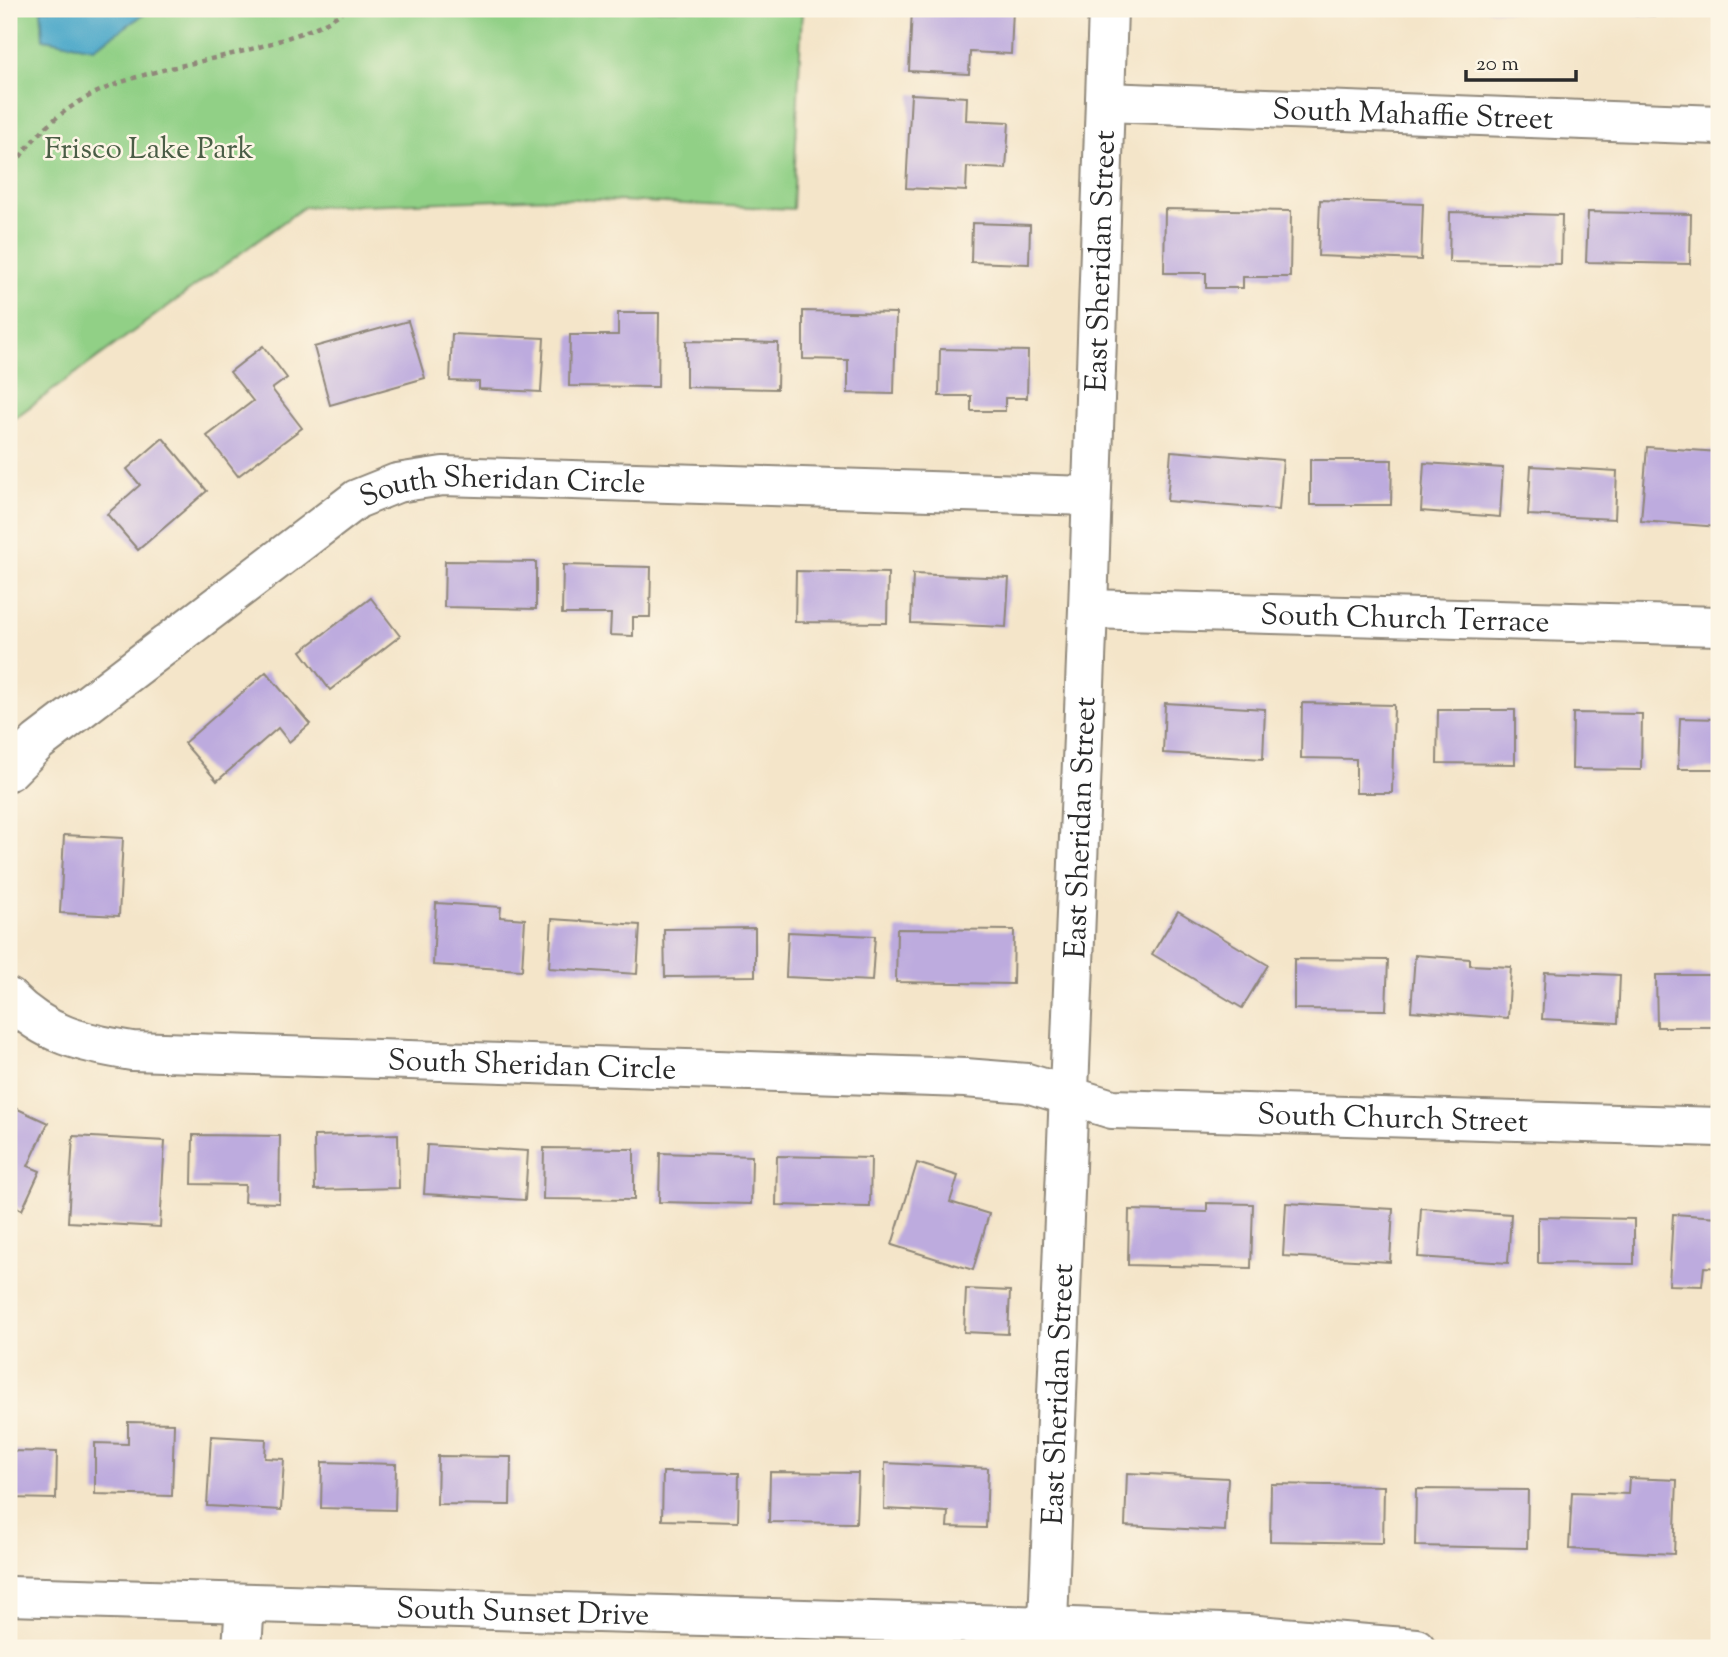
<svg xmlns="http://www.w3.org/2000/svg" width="1728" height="1657" font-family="'Sorts Mill Goudy',serif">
  <rect width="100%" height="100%" fill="#fcf5e5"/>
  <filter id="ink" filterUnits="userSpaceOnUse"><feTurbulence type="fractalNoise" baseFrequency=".0143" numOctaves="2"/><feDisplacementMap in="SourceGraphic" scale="14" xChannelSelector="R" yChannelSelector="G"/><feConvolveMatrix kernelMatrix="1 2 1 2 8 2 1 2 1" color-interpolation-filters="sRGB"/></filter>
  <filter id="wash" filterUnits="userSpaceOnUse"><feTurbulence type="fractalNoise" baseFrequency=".00686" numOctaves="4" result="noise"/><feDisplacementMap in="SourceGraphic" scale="28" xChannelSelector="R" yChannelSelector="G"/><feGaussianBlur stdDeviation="1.57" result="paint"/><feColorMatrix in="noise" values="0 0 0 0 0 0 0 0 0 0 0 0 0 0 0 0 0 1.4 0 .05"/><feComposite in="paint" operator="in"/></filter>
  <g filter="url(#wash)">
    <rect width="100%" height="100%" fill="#f4e5c9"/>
    <path fill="#91d086" stroke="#5e7e58" stroke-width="2" d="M9,9h793l-9,200 -239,-11 -250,9 -295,215z"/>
    <path fill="#4ba8c9" stroke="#3b6a7a" stroke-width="2" d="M41,9h111l-58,39 -51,-9z"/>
    <g id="blocks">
      <g fill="#bdabde">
        <path d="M912,9h101l-2,45 -41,-2 -1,22 -60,-3z"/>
        <path d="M1475,9h67l-1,4z"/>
        <path d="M1569,9h88v7z"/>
        <path d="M1681,9h38v4l-38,-2z"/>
        <path d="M911,94l56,3 -1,23 43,2 -3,47 -39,-2 -1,24 -60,-3z"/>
        <path d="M1320,200l103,4 -2,56 -103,-4z"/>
        <path d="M1165,209l126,2 -1,66h-47v11h-37v-15h-42z"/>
        <path d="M1450,212l112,3 -1,49 -112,-2z"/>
        <path d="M1588,212l103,2 -1,50 -104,-2z"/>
        <path d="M972,223l58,2 -1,39 -58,-2z"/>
        <path d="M803,311l93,2 -2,81 -46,-1v-33l-45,-1z"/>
        <path d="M618,313h41l-1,74 -89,-1 1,-51h48z"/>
        <path d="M408,321l17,57 -95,27 -16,-58z"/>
        <path d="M452,334l92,4 -3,54 -62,-3v-7l-29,-1z"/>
        <path d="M686,341l92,2 -1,46 -91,-2z"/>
        <path d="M263,346l24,32 -15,11 30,39 -64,48 -31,-40 46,-35 -23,-29z"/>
        <path d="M940,349l88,2 -1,47h-22v13h-34v-15h-32z"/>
        <path d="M163,438l44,53 -69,59 -31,-36 33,-29 -13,-16z"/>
        <path d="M1647,447l72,5v75l-78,-6z"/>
        <path d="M1171,451l112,9 -4,50 -112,-9z"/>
        <path d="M1310,460h82l-1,45h-81z"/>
        <path d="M1424,463l79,5 -3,49 -79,-6z"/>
        <path d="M1531,466l86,5 -2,48 -87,-4z"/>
        <path d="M445,561l91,1v47l-92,-2z"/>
        <path d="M563,565l88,2 -1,50h-17v19l-23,-1 1,-21h-49z"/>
        <path d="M796,571l92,2 -1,50 -92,-1z"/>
        <path d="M913,574l96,4 -3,49 -95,-4z"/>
        <path d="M371,598l29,38 -70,54 -29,-39z"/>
        <path d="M266,672l44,52 -21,18 -11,-14 -61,53 -33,-38z"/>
        <path d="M1165,703l100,6 -2,50 -100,-6z"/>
        <path d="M1302,703l92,2 -2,88h-36v-34l-55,-1z"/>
        <path d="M1438,710h77v54l-78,-1z"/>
        <path d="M1573,713l69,1 -1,56 -69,-1z"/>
        <path d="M1680,718l39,1v50h-41z"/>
        <path d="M64,835l59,3 -4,78 -59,-3z"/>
        <path d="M436,903l65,4 -1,10 25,2 -3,51 -89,-5z"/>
        <path d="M1178,911l90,54 -26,43 -90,-54z"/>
        <path d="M552,919l88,6 -3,49 -88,-6z"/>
        <path d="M755,928v48l-90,1 -1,-48z"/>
        <path d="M897,929l117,1 -1,54 -117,-2z"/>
        <path d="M788,932l87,4 -3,45 -86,-4z"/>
        <path d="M1415,955l55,4v6l41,2 -3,51 -97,-7z"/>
        <path d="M1294,959l94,1 -2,50 -92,-1z"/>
        <path d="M1545,972l75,3 -2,48 -76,-4z"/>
        <path d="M1656,975h63v52h-62z"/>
        <path d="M9,1105l39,18 -20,43 12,5 -18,39 -13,-7z"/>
        <path d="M398,1134l1,54 -84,2 -1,-54z"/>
        <path d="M193,1135l87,1 -1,67 -35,-1 1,-17 -53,-1z"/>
        <path d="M73,1136l92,5 -5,86 -92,-5z"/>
        <path d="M427,1145l101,6 -3,49 -101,-6z"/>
        <path d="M544,1148l90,1v51l-91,-1z"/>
        <path d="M660,1153l92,3 -1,48 -92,-2z"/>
        <path d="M777,1156l94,2 -1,49 -94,-2z"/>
        <path d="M917,1163l41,13 -8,26 39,12 -16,56 -81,-25z"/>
        <path d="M1207,1203l46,1 -2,64 -123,-3 1,-55 78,2z"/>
        <path d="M1286,1203l107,6 -3,53 -107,-6z"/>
        <path d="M1421,1208l90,6 -3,49 -90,-6z"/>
        <path d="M1673,1214l46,3v51l-15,-1 -2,19 -33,-1z"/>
        <path d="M1538,1217l96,2v45l-96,-1z"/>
        <path d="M966,1289l44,2 -2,43 -44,-2z"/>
        <path d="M128,1422l46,1 -2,73 -77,-2v-51l33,1z"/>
        <path d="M211,1436l55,3 -1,19 19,1 -3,51 -74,-4z"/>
        <path d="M9,1451l48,1 -1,47 -47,-1z"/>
        <path d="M438,1456l73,1 -1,48 -73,-1z"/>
        <path d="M322,1462l74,2 -1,46 -74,-2z"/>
        <path d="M885,1463l103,5 -2,60 -39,-1 1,-15 -64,-3z"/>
        <path d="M663,1472l76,1 -1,49 -76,-2z"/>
        <path d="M770,1472l88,1 -2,50 -87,-1z"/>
        <path d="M1127,1473l101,5 -3,53 -100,-5z"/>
        <path d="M1629,1478l48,2 -3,74 -105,-5 3,-57 56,2z"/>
        <path d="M1271,1484l113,2 -1,57 -113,-2z"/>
        <path d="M1416,1489l112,1 -1,58 -112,-2z"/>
      </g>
    </g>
  </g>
  <g filter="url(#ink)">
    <use href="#blocks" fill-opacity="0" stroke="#90887a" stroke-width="2"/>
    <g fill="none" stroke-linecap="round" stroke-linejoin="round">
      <defs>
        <g id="minor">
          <path id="s1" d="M1105,102l614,23"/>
          <path id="s2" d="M1088,609l631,17"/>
          <path id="s3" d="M9,771l29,-29 319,-243 40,-16 46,-7 647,20"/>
          <path id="s4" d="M9,998c36,37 73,45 123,53l833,27 62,5 85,26 607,18"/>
          <path id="s5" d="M9,1596l1038,30 200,8 169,14"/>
          <path d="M242,1648l3,-45"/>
          <path id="s6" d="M1047,1648l41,-1039 20,-600"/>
        </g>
      </defs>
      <use href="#minor" stroke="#90887a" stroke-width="42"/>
      <path stroke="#90887a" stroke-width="4.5" stroke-dasharray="5 5" stroke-linecap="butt" d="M9,174c65,-109 164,-98 269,-133 23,-8 49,-16 68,-32"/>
      <use href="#minor" stroke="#fff" stroke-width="38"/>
    </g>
  </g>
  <g text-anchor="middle" stroke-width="5" stroke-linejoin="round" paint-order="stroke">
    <g font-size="30" fill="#2b2b2b" stroke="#fcf5e5">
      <text dy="10" stroke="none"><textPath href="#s1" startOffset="308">South Mahaffie Street</textPath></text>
      <text dy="10" stroke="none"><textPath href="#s6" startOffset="1388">East Sheridan Street</textPath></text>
      <text dy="10" stroke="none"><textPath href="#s3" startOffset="590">South Sheridan Circle</textPath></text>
      <text dy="10" stroke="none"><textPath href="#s2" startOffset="317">South Church Terrace</textPath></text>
      <text dy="10" stroke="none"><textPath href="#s6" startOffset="821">East Sheridan Street</textPath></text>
      <text dy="10" stroke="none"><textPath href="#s4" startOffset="537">South Sheridan Circle</textPath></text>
      <text dy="10" stroke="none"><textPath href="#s4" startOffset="1402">South Church Street</textPath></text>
      <text dy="10" stroke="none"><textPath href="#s6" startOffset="254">East Sheridan Street</textPath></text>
      <text dy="10" stroke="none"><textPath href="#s5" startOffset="514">South Sunset Drive</textPath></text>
    </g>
    <g font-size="30" fill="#4a5d46" stroke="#fcf5e5">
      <text x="149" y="158">Frisco Lake Park</text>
    </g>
  </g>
  <rect width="1728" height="1657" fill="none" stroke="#fcf5e5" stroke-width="35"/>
  <path d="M1466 70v10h110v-10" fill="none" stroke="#2b2b2b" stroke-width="3.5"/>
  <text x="1476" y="70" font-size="21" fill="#2b2b2b" stroke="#fcf5e5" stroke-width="5" paint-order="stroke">20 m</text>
</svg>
